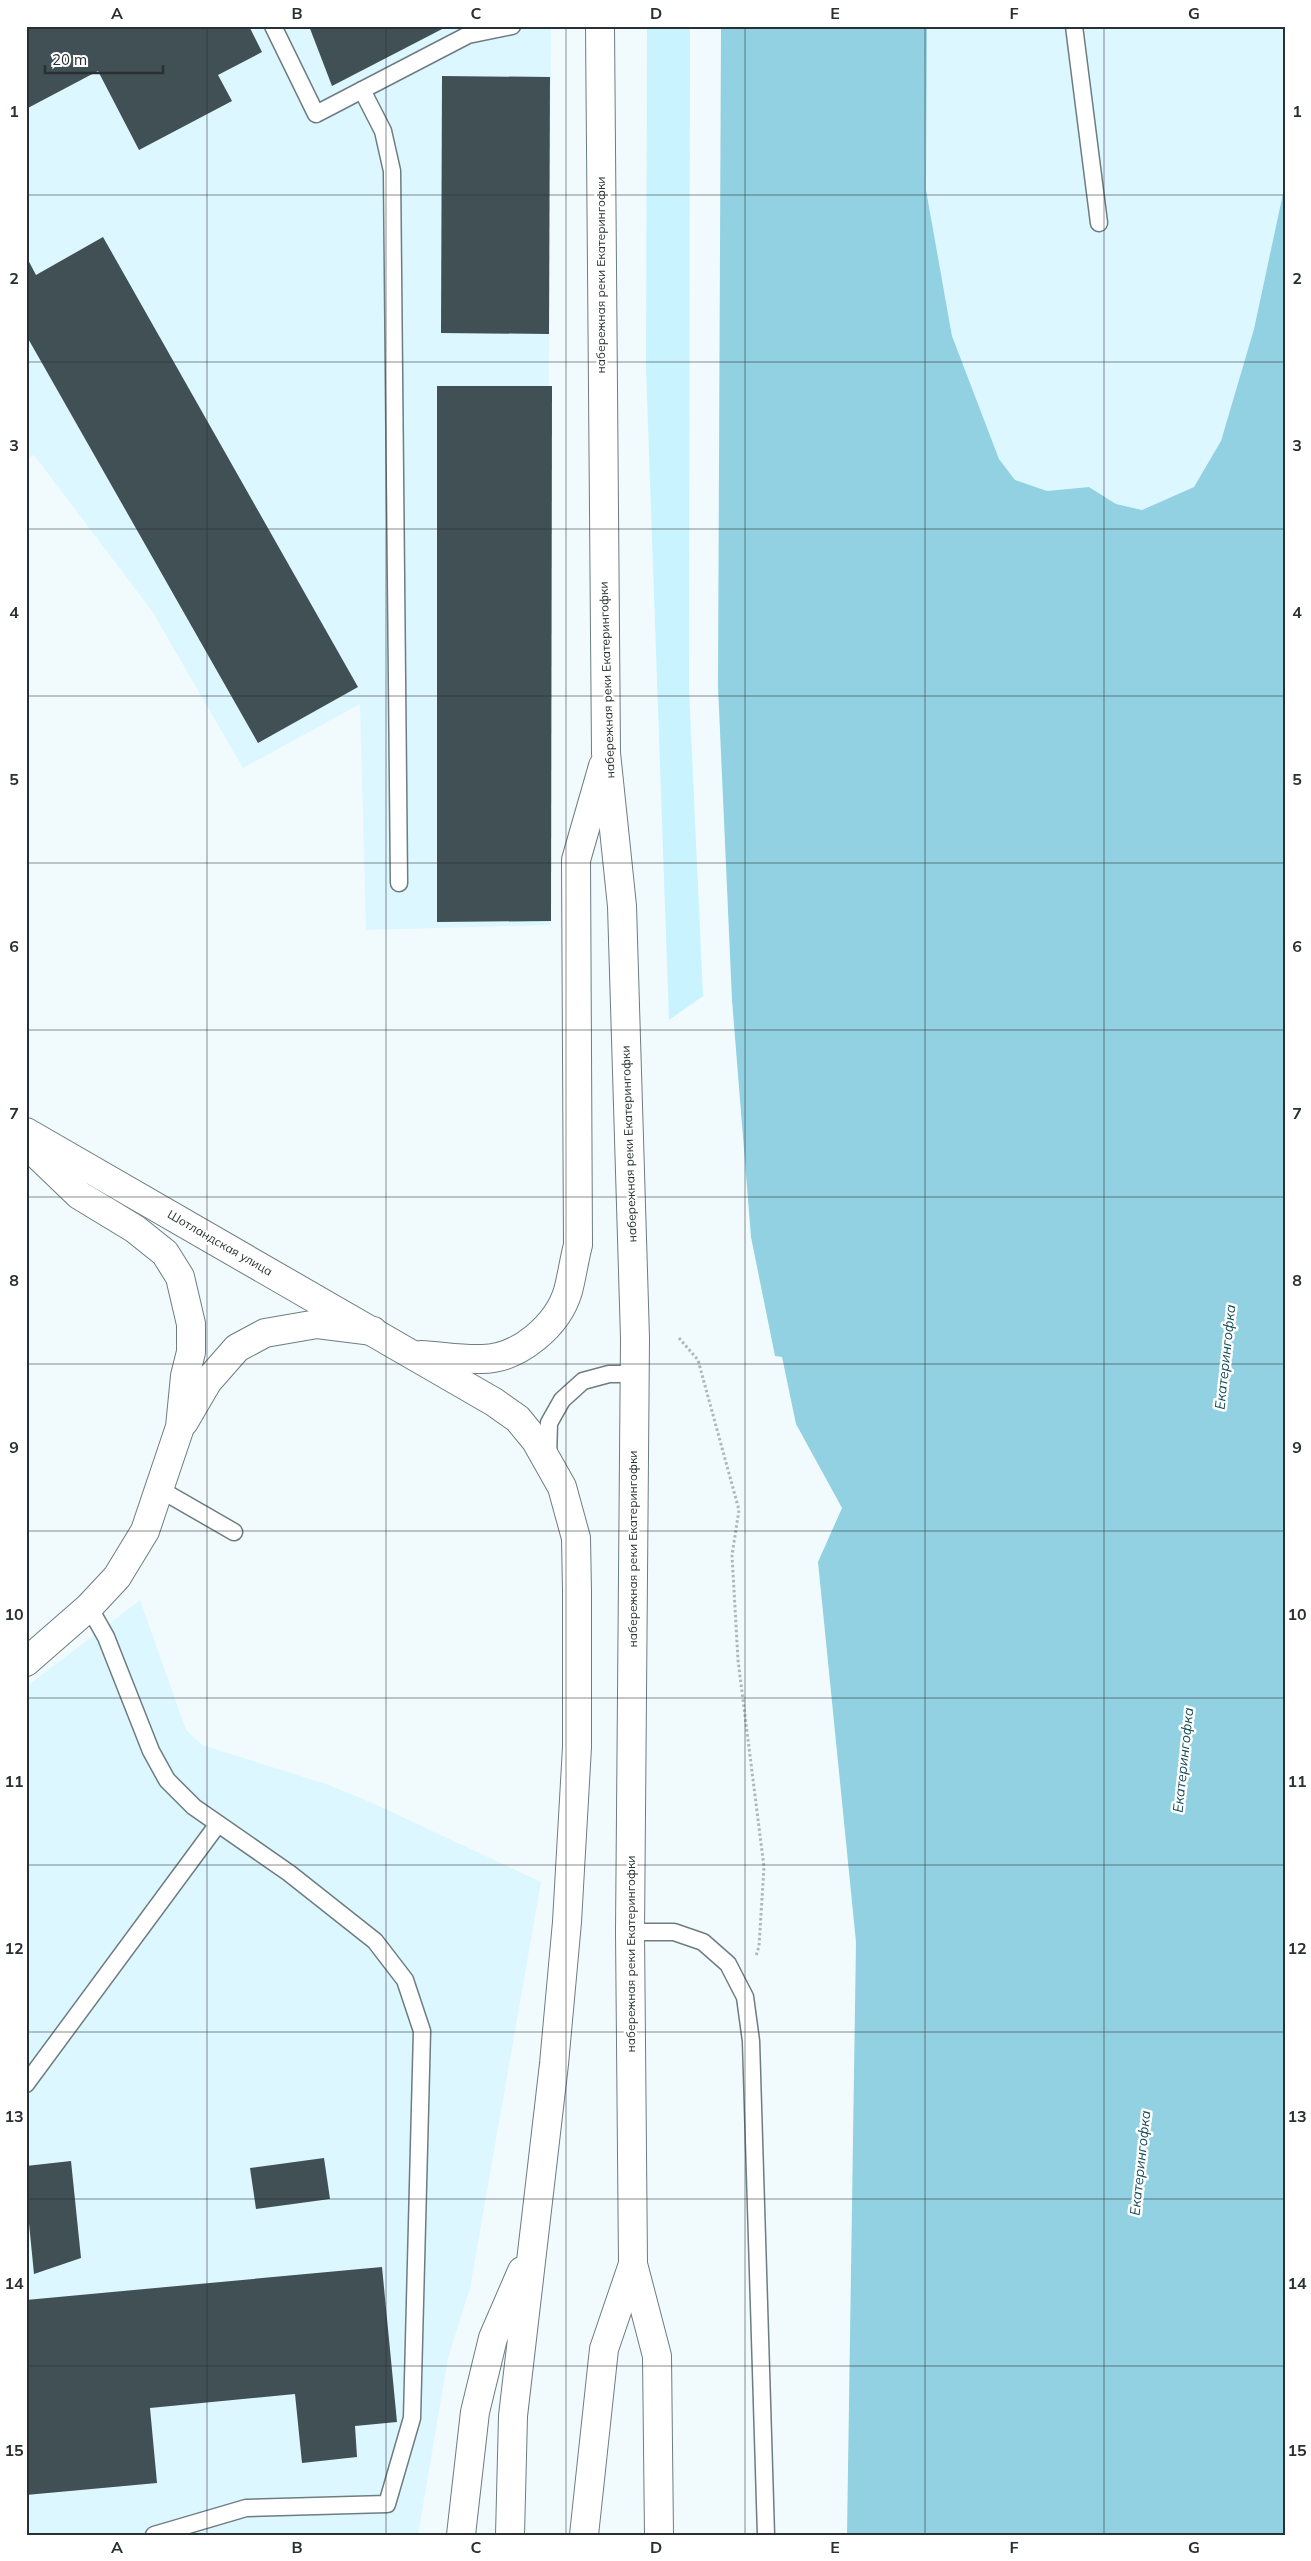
<svg xmlns="http://www.w3.org/2000/svg" width="1311" height="2561" font-family="Mulish,sans-serif">
  <rect width="100%" height="100%" fill="#f1fbfe"/>
  <g fill="#dcf7ff">
    <path d="M26,26h525l-3,534 2,365 -184,5 -6,-226 -117,64 -91,-157 -118,-156 -8,4z"/>
    <path d="M927,26h358v158l-31,145 -33,113 -27,45 -52,23 -26,-6 -27,-17 -42,4 -32,-11 -16,-21 -47,-123 -26,-146z"/>
    <path d="M140,1600l46,130 16,15 127,40 50,21 162,76 -71,406 -22,70 -30,177h-392v-848z"/>
  </g>
  <path fill="#c9f3ff" d="M647,26h43l-1,663 14,307 -34,24 -23,-652z"/>
  <path fill="#91d1e2" d="M721,26h206l-1,164 26,146 47,123 16,21 32,11 42,-4 27,17 26,6 52,-23 27,-46 33,-112 31,-145v2351h-438l9,-593 -38,-380 24,-54 -46,-84 -14,-67 -7,-1 -24,-119 -19,-237 -14,-314z"/>
  <g fill="#415054">
    <path d="M26,26h223l13,26 -44,23 14,26 -93,49 -41,-79 -72,38z"/>
    <path d="M309,26h139l-116,60z"/>
    <path d="M442,76l108,1 -1,257 -108,-1z"/>
    <path d="M103,237l255,450 -100,56 -232,-408v-79l10,19z"/>
    <path d="M437,386h115l-1,535 -114,1z"/>
    <path d="M324,2158l6,41 -74,10 -6,-41z"/>
    <path d="M71,2161l10,97 -47,16 -8,-81v-27z"/>
    <path d="M382,2267l15,155 -42,4 2,31 -55,6 -7,-69 -145,14 7,75 -131,12v-195z"/>
  </g>
  <g fill="none" stroke-linecap="round" stroke-linejoin="round">
    <defs>
      <g id="service">
        <path d="M273,26l43,88 152,-79 44,-9"/>
        <path d="M1074,26l25,197"/>
        <path d="M362,90l21,41 9,40 7,712"/>
        <path d="M548,1457l1,-34 13,-23 21,-19 26,-7h25"/>
        <path d="M161,1490l73,42"/>
        <path d="M89,1607l17,30 45,114 16,29 27,27 95,66 86,68 30,39 17,51 -10,387 -25,86 -141,4 -92,27"/>
        <path d="M630,1932h44l29,10 25,22 17,33 6,44 15,494"/>
        <path d="M26,2084l192,-260"/>
      </g>
      <g id="minor">
        <path d="M26,1144l53,51 56,34 30,24 15,24 11,47v28l-6,24 -5,51 -35,104 -28,46 -28,30 -63,55"/>
        <path d="M184,1422l24,-41 29,-33 28,-15 52,-9 56,7"/>
      </g>
      <g id="primary">
        <path d="M600,26l6,727 16,153 13,432 -5,594 3,332 24,92 2,179"/>
        <path d="M26,1132l468,270 24,17 18,22 26,46 14,51 1,53v156l-10,175 -13,142 -41,352 -3,119"/>
        <path d="M421,1355c20,1 41,5 61,4 37,0 76,-34 86,-68 4,-15 6,-31 10,-46l-2,-385 27,-94"/>
        <path d="M461,2535l14,-123 18,-74 29,-67"/>
        <path d="M584,2535l20,-186 29,-85"/>
      </g>
    </defs>
    <use href="#service" stroke="#6d7d81" stroke-width="19"/>
    <use href="#minor" stroke="#6d7d81" stroke-width="30"/>
    <use href="#primary" stroke="#6d7d81" stroke-width="30"/>
    <path stroke="#aeb7b9" stroke-width="3" stroke-dasharray="2.5 2.5" stroke-linecap="butt" d="M679,1338l19,22 41,150 -7,45 6,105 26,207 -5,79 -3,10"/>
    <use href="#service" stroke="#fff" stroke-width="16"/>
    <use href="#minor" stroke="#fff" stroke-width="28"/>
    <use href="#primary" stroke="#fff" stroke-width="28"/>
  </g>
  <path fill="none" stroke="#293031" stroke-width="1" stroke-opacity="0.55" d="M207,26v2509M386,26v2509M566,26v2509M745,26v2509M925,26v2509M1104,26v2509M26,195h1259M26,362h1259M26,529h1259M26,696h1259M26,863h1259M26,1030h1259M26,1197h1259M26,1364h1259M26,1531h1259M26,1698h1259M26,1865h1259M26,2032h1259M26,2199h1259M26,2366h1259"/>
  <g text-anchor="middle" stroke-width="5" stroke-linejoin="round" paint-order="stroke">
    <g font-size="12" fill="#293031" stroke="#fff">
      <text transform="translate(601 275) rotate(-90)" y="4">набережная реки Екатерингофки</text>
      <text transform="translate(607 680) rotate(-92)" y="4">набережная реки Екатерингофки</text>
      <text transform="translate(629 1144) rotate(-92)" y="4">набережная реки Екатерингофки</text>
      <text transform="translate(220 1243) rotate(30)" y="4">Шотландская улица</text>
      <text transform="translate(633 1549) rotate(-90)" y="4">набережная реки Екатерингофки</text>
      <text transform="translate(631 1954) rotate(-90)" y="4">набережная реки Екатерингофки</text>
    </g>
    <g font-size="14" font-style="italic" fill="#134b58" stroke="#fff">
      <text transform="translate(1225 1357) rotate(-84)" y="5">Екатерингофка</text>
      <text transform="translate(1183 1760) rotate(-84)" y="5">Екатерингофка</text>
      <text transform="translate(1140 2163) rotate(-84)" y="5">Екатерингофка</text>
    </g>
  </g>
  <rect width="1311" height="2561" fill="none" stroke="#ffffff" stroke-width="55"/>
  <path d="M45 65v8h118v-8" fill="none" stroke="#293031" stroke-width="2.5"/>
  <text x="52" y="65" font-size="15" fill="#293031" stroke="#ffffff" stroke-width="4" paint-order="stroke">20 m</text>
  <rect x="28" y="28" width="1256" height="2506" fill="none" stroke="#293031" stroke-width="2"/>
  <g font-size="16" text-anchor="middle" font-weight="bold" fill="#293031">
    <text x="117" y="19">A</text>
    <text x="297" y="19">B</text>
    <text x="476" y="19">C</text>
    <text x="656" y="19">D</text>
    <text x="835" y="19">E</text>
    <text x="1014" y="19">F</text>
    <text x="1194" y="19">G</text>
    <text x="14" y="117">1</text>
    <text x="1297" y="117">1</text>
    <text x="14" y="284">2</text>
    <text x="1297" y="284">2</text>
    <text x="14" y="451">3</text>
    <text x="1297" y="451">3</text>
    <text x="14" y="618">4</text>
    <text x="1297" y="618">4</text>
    <text x="14" y="785">5</text>
    <text x="1297" y="785">5</text>
    <text x="14" y="952">6</text>
    <text x="1297" y="952">6</text>
    <text x="14" y="1119">7</text>
    <text x="1297" y="1119">7</text>
    <text x="14" y="1286">8</text>
    <text x="1297" y="1286">8</text>
    <text x="14" y="1453">9</text>
    <text x="1297" y="1453">9</text>
    <text x="14" y="1620">10</text>
    <text x="1297" y="1620">10</text>
    <text x="14" y="1787">11</text>
    <text x="1297" y="1787">11</text>
    <text x="14" y="1954">12</text>
    <text x="1297" y="1954">12</text>
    <text x="14" y="2122">13</text>
    <text x="1297" y="2122">13</text>
    <text x="14" y="2289">14</text>
    <text x="1297" y="2289">14</text>
    <text x="14" y="2456">15</text>
    <text x="1297" y="2456">15</text>
    <text x="117" y="2553">A</text>
    <text x="297" y="2553">B</text>
    <text x="476" y="2553">C</text>
    <text x="656" y="2553">D</text>
    <text x="835" y="2553">E</text>
    <text x="1014" y="2553">F</text>
    <text x="1194" y="2553">G</text>
  </g>
</svg>
